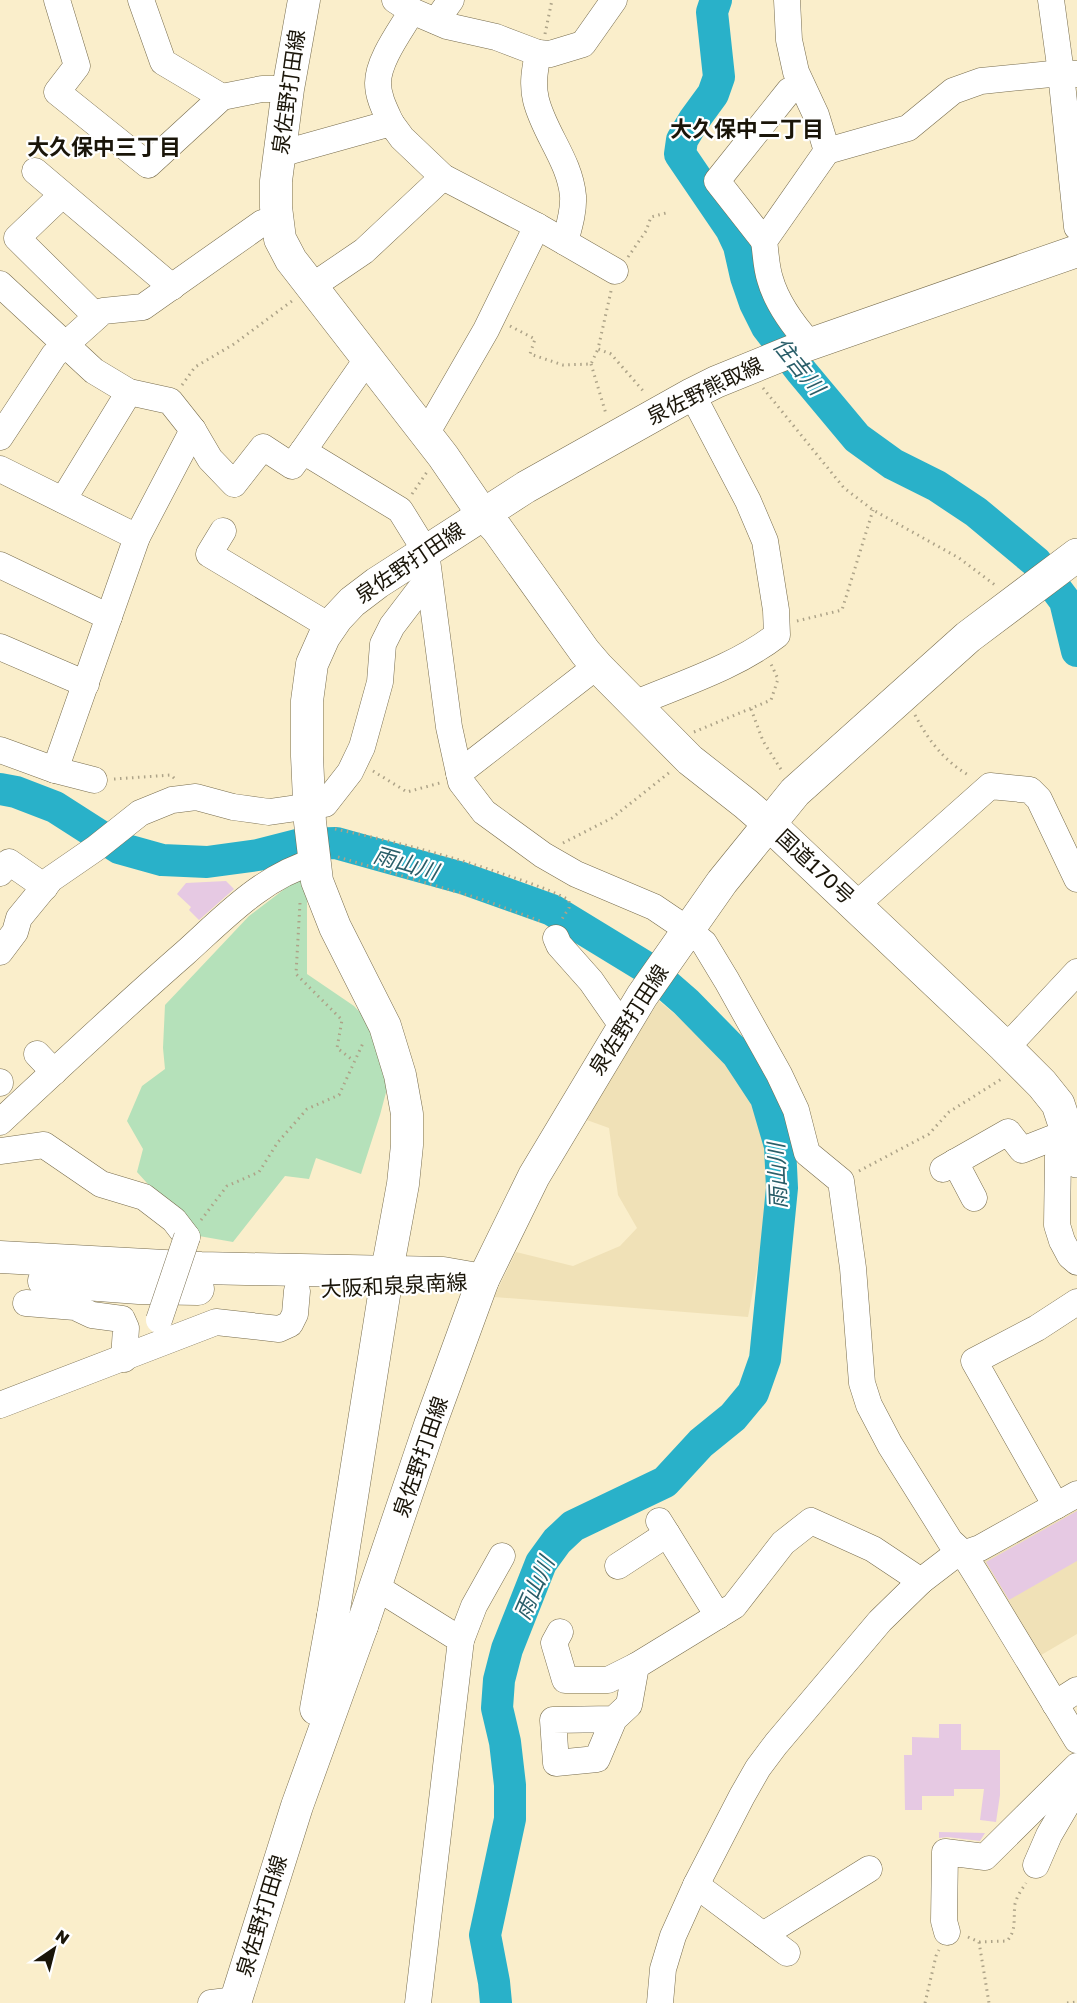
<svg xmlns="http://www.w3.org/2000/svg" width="1077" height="2003" font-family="'Golos Text','Noto Sans JP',sans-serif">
  <rect width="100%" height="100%" fill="#faeecb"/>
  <g fill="#f0e1b7">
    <path d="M659,1001l66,55 31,53 12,49 -4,74 -16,85 -254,-20 22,-45 57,14 47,-20 17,-18 -19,-33 -9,-67 -25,-9z"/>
    <path d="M1077,1507v127l-41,24 -61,-97z"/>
  </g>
  <path fill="#b5e1ba" d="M299,878l8,13v83l47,32 17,18 18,57 -9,34 -19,59 -45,-16 -7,21 -24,-3 -52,66 -34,-6 -14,-11 -48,-53 6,-23 -16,-28 15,-35 23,-17 -2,-21 2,-43 84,-89z"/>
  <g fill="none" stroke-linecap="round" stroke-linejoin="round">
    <g stroke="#29b1c9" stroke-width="32">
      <path d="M716,0l-4,12 7,65 -6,17 -19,26 -12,20 -2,14 51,75 8,17 7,31 9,26 12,24 34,44 56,67 36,26 44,22 39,26 60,50 29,39 12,50"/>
      <path d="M0,789l16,3 39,15 64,41 43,12 45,2 51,-7 43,-11 35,-1 126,35 90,32 95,58 39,34 51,52 29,44 14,48 2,42 -17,171 -12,34 -20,24 -32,26 -36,39 -92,44 -16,15 -16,22 -34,86 -8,31 -2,28 8,34 5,43v34l-25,116 9,47 2,21"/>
    </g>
  </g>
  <g fill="#e6c9e3">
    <path d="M226,881l8,8 -35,31 -10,-10 2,-3 -14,-13 9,-11z"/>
    <path d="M1077,1511v50l-68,39 -23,-38z"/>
    <path d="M939,1724h22v26h39v45l-4,27 -16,-2 4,-31h-30v7h-32v14h-17l-1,-55h8v-18l27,1z"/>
    <path d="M939,1832l46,1 -5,8 -33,-4 -8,1z"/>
  </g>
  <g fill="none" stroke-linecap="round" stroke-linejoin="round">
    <defs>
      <g id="minor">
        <path d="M57,0l20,66 -20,26 91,73 74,-68 40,-8h26"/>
        <path d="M141,0l22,62 59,35"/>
        <path d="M787,0l2,40 7,32 20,43 11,36"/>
        <path d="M1051,0l10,73 16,154"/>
        <path d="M412,11l35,15 49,11 42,16"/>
        <path d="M436,21l15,-21"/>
        <path d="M391,123c-6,-13 -13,-26 -13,-40 0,-23 23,-53 34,-72l-17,-11"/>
        <path d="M280,154l111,-31 11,15 41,39 94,49 78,45"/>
        <path d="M35,171l137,116"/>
        <path d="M62,195l-45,43 79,78"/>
        <path d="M764,241l-47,-60 72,-90"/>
        <path d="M565,242c4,-15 9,-31 8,-46 -3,-35 -29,-63 -37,-96 -4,-16 -1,-31 2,-47l12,1 33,-10 31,-44"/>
        <path d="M0,284l94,87 35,21 41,9 23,29 17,29 24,25 29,-37 29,19 11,-15 97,59 26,42 23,175 12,55 23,30 59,43 33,19 78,33 34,23 16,13 23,38 52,93 17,36 11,43 34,28 12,87 9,115 7,22 21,40 60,96 13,12 15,24 99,163"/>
        <path d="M311,287l53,-36 79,-74"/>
        <path d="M810,344c-17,-19 -33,-40 -40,-65 -4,-12 -4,-25 -6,-38l63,-90 81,-23 45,-37 28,-10 80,-8 16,1"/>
        <path d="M426,434l60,-104 51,-104"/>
        <path d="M0,437l54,-82 49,-44 40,-4 119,-84 15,-5"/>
        <path d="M303,451l65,-93"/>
        <path d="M0,469l137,68"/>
        <path d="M63,500l66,-108"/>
        <path d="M223,531l-14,23 122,73"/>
        <path d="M0,565l109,52"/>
        <path d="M0,647l86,37"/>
        <path d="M634,704c47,-20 102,-37 143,-69l-1,-25 -11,-69 -17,-40 -56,-107"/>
        <path d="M0,750l55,20 39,10"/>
        <path d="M55,770l82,-233 56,-107"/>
        <path d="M459,773l138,-107"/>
        <path d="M0,873l9,-11 36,25"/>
        <path d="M856,905l134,-119 40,4 9,9 38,80"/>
        <path d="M556,938l3,7 32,36 25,36 9,6"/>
        <path d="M0,952l15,-20 4,-14 32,-39 45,-31 44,-35 32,-13 24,-3 37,10 36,5 56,-8 25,-32 12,-25 18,-65 3,-38 9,-18 32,-42 5,-3"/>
        <path d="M1004,1046l14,-11 59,-63"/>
        <path d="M37,1054l17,18"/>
        <path d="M0,1082v1"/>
        <path d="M0,1122c61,-57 122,-114 185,-169 39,-35 78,-77 129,-91"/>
        <path d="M1068,1132l-10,24 -1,69 5,16 8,15 7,6"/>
        <path d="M0,1151l44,-6 57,39 43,13 30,23 13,17"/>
        <path d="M955,1162l19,36"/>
        <path d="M943,1169l65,-37 14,18 46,-18"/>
        <path d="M26,1303l49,4 17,8 30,4 4,9 -2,31"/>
        <path d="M0,1405l216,-83 63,7 11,-5 5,-10 2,-23"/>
        <path d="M1056,1506l-82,-145 63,-33 40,-26"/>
        <path d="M659,1521l59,95"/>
        <path d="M618,1566l49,-32"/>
        <path d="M376,1587l85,53 -43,363"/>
        <path d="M560,1632l-6,11 11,37h43l28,-14"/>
        <path d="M461,1640l13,-34 28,-50"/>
        <path d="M1055,1704l22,-14"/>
        <path d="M614,1719l-61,1 3,43 41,-4 17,-40 15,-14 7,-39 98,-60 49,-63 28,-22 62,28 48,32"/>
        <path d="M1036,1865l13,-30 28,-48"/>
        <path d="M696,1885l91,68"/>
        <path d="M947,1932l-3,-11 1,-69 40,5 92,-91"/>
        <path d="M763,1935l106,-66"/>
        <path d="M211,2003l25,-3"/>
        <path d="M660,2003l3,-34 10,-33 23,-51 46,-89 16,-28 18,-24 104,-123 41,-40 30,-23 29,-10 97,-54"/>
      </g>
      <g id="major">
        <path d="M0,1257l201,11 242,5 40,7"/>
        <path d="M387,1271l16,-87 4,-39v-31l-7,-39 -15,-49 -50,-99 -18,-46 -7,-59 -3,-66v-55l5,-37 12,-27 13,-19 15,-16 25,-19 149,-96 166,-93 24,-12 86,-35 275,-96"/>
        <path d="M44,1281l95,7 59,1"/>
        <path d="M362,1626l-13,6 -10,-6 -6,-10 52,-327"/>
        <path d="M316,1709l17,-93"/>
        <path d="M235,2003l62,-197 65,-180 68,-201 53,-145 51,-104 108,-180 80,-114 47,-58 -23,-20 -56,-44 -93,-94 -12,-14 -88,-123 -15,-16 -39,-57 -152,-196 -11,-21 -4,-32v-26l12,-92 16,-89"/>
      </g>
      <path id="highway" d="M1077,555l-109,82 -173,155 -26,32 235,222 38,38 16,20 19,57"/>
    </defs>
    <use href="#minor" stroke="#776c4d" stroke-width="27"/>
    <use href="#major" stroke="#776c4d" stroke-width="33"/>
    <use href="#highway" stroke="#776c4d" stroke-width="34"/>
    <g stroke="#ada388" stroke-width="3" stroke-dasharray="1.5 4.5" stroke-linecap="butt">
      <path d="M545,34l7,-34"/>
      <path d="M628,257l18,-26 5,-14 15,-4"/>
      <path d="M611,291l-13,58 13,5 34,39"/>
      <path d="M510,326l25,13 -5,15 33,11 28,-1 7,-15"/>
      <path d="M591,364l15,50"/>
      <path d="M182,385l13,-18 39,-23 58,-43"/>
      <path d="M763,388l81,100 29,22 86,48 36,27"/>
      <path d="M412,494l15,-22"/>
      <path d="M797,621l45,-11 31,-100"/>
      <path d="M751,709l12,32 19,30"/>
      <path d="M915,715c13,25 30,47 55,61"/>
      <path d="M694,732l77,-32 7,-21 -7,-15"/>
      <path d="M373,771l34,21 33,-9"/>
      <path d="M114,779l57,-4 4,4"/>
      <path d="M335,829c53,11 105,24 156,41 26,9 54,17 78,30v8l-7,11"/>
      <path d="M563,843l49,-25 58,-46"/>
      <path d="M338,857l143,42 62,23"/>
      <path d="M300,903l-4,71 46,46 -5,28 17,13"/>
      <path d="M859,1171l70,-37 20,-22 54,-34"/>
      <path d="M201,1220l26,-34 32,-14 19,-30 29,-33 32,-14 25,-54"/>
      <path d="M968,1937l11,5 10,61"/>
      <path d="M979,1942l28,-1c10,-11 6,-23 8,-37 2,-8 7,-15 11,-21"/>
      <path d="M925,2003l11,-47 3,-6"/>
      <path d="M1067,2003l10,-1"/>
    </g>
    <use href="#minor" stroke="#fff" stroke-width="26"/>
    <use href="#major" stroke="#fff" stroke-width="32"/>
    <use href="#highway" stroke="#fff" stroke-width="33"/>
    <defs>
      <path id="minor-bridge" d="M159,1320l28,-83"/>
    </defs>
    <use href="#minor-bridge" stroke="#776c4d" stroke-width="27" stroke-linecap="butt"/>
    <use href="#minor-bridge" stroke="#fff" stroke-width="26"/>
  </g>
  <g text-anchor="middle" stroke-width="4.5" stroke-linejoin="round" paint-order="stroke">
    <g font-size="21" fill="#1a1509" stroke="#fff">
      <text transform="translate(289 92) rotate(-82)" y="7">泉佐野打田線</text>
      <text transform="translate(705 391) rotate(-26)" y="7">泉佐野熊取線</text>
      <text transform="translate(410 563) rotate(-34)" y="7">泉佐野打田線</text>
      <text transform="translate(815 867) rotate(43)" y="7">国道170号</text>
      <text transform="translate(629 1020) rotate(-57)" y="7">泉佐野打田線</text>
      <text transform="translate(394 1286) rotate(-3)" y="7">大阪和泉泉南線</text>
      <text transform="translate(421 1457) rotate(-71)" y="7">泉佐野打田線</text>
      <text transform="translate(262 1916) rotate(-73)" y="7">泉佐野打田線</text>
    </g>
    <g font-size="22" font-weight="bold" fill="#1a1509" stroke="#fff">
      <text x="747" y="137">大久保中二丁目</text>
      <text x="104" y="155">大久保中三丁目</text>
    </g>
    <g font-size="22" font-style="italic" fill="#2a5e69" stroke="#fff">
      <text transform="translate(799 366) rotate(51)" y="8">住吉川</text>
      <text transform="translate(406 863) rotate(16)" y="8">雨山川</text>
      <text transform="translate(777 1176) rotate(-92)" y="8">雨山川</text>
      <text transform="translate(534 1588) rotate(-66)" y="8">雨山川</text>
    </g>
  </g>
  <g transform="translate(54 1949) rotate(35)" stroke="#ffffff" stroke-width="4.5" paint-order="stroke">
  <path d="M0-4.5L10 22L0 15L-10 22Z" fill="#1a1509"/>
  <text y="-9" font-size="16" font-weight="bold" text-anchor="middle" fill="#1a1509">N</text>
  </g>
</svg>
